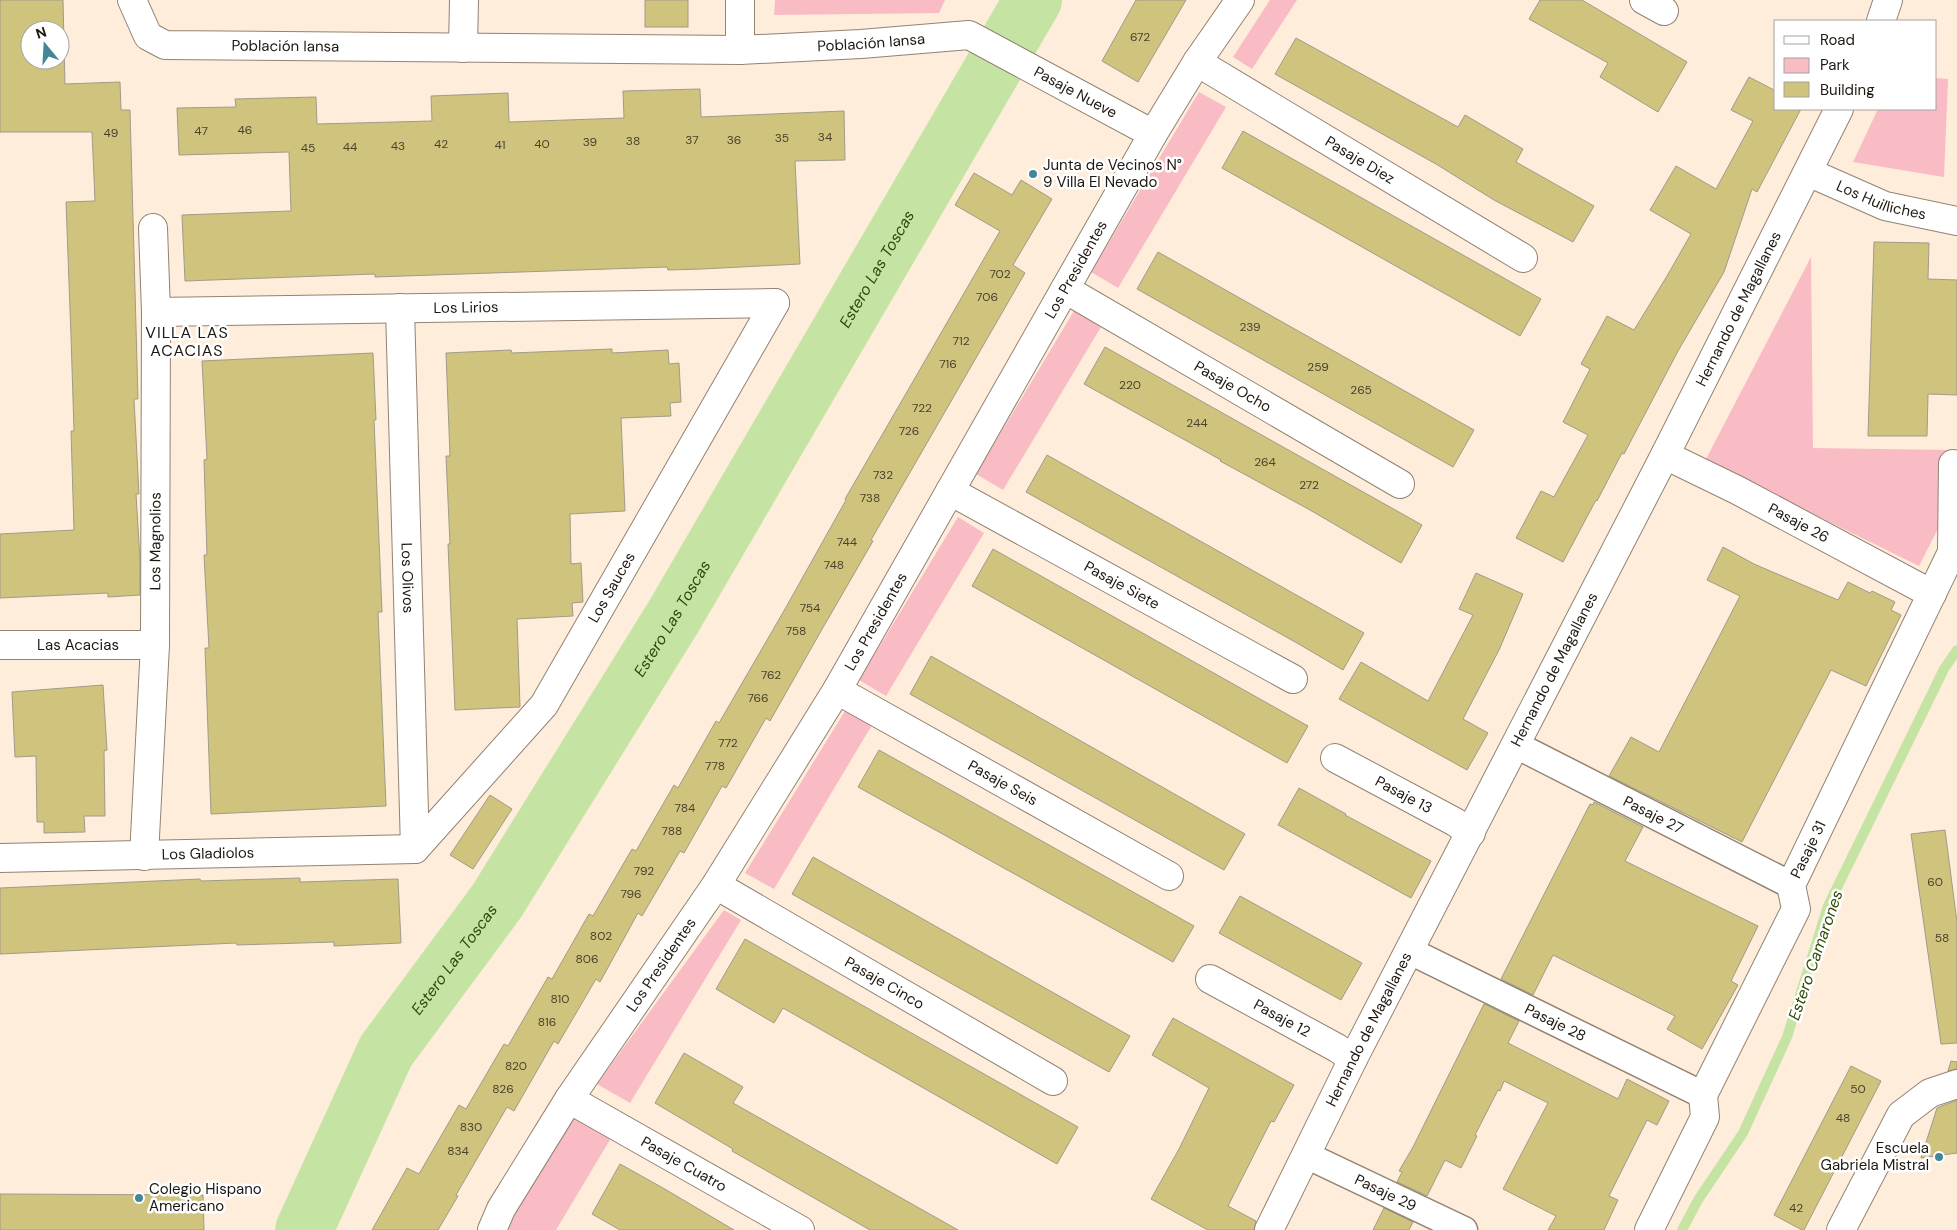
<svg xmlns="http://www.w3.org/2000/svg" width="1957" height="1230" font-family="'DM Sans',sans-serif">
  <rect width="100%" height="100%" fill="#feeddb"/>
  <g fill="#f9bcc4">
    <path d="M775,0h170l-6,13 -165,2z"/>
    <path d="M1270,0h27l-45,69 -19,-12z"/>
    <path d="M1936,78l12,1 -4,98 -91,-15 25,-53h58z"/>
    <path d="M1199,92l27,15 -108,181 -27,-16z"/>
    <path d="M1811,257l2,191 135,2v59l-29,57 -214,-105z"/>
    <path d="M1074,311l27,16 -98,163 -27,-16z"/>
    <path d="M958,517l26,16 -98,163 -27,-16z"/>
    <path d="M845,711l27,14 -98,164 -29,-16z"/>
    <path d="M724,910l17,10 -111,183 -33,-19z"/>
    <path d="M571,1116l40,22 -55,92h-51z"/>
  </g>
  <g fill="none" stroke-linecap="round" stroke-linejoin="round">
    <path stroke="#c5e4a4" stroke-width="10" d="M1682,1230l16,-30 45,-67 44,-96 41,-131 116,-237 13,-19"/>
    <path stroke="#c5e4a4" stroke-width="58" id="s1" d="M304,1230l82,-179 111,-150 177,-285 359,-616"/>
  </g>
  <g fill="#cfc37d" stroke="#a09c87" fill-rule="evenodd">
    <path d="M0,0h63l2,84 55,-2 1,28h9l8,289h-4l5,95h-3l4,66v35l-32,2v-4l-108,5v-64l74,-4 -3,-99h3l-3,-95 -5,-134 29,-1 -3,-69h-92zM30,30h30v30h-30z"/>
    <rect x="645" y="0" width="43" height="27"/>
    <path d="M1136,0h50l-48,82 -36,-21z"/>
    <path d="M1540,0h42l105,62 -29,50 -58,-35 8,-14 -79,-44z"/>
    <path d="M1296,38l162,89 7,-12 58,34 -7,13 78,44 -21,36 -79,-42 -58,-36 -161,-90z"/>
    <path d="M1749,77l27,14v18h25l-44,83 -5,-3 -28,83 -46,79 -54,103 -2,-1 -25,48 -1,-1 -33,62 -47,-24 25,-47 13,6 34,-62 -25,-13 27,-53 -9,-5 26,-48 27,14 33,-54 24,-42 -41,-24 26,-44 40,23 37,-68 -22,-11z"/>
    <path d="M700,89l1,28 143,-6 1,49 -50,1 5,103 -98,5 -34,1 -1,-3 -292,10v-3l-190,7 -3,-66 109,-4 -2,-59 -110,3 -2,-47 59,-1 -1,-8 81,-2 1,27 115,-3 -1,-25 77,-3 1,29 115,-4 -1,-27z"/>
    <path d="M1243,131l298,168 -21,37 -298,-168z"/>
    <path d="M974,173l38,22 9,-15 31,19 -39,66 12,8 -154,267 2,1 -52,90 -51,90 -4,-3 -40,70 -4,-2 -38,67 -4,-2 -38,65 -4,-3 -38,69 -4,-3 -38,65 -4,-3 -40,70 -7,-4 -51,88 2,1 -20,34h-66l35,-62 12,6 40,-69 7,4 38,-65 4,2 40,-69 4,2 37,-65 4,2 39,-67 4,2 38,-66 4,3 38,-67 3,2 66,-114 61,-109 -1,-1 155,-268 -45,-26z"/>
    <path d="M1874,242l55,1 -1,36 29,1v115l-29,-1 -1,42h-59z"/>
    <path d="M1158,252l316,178 -21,37 -316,-178z"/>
    <path d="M1105,347l317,178 -21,38 -91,-53 -66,-36 -24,-13 1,-1 -137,-76z"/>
    <path d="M612,349v4l56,-3 1,14 10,-1 2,39 -11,1 1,13 -50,2 4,93 -55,3 1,50 10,-1 2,39 -11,1 1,13 -56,3 3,88 -65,3 -7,-166h2l-4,-88h4l-4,-103 65,-3 1,3z"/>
    <path d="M373,353l3,67h-2l8,192h-4l8,194 -175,8 -6,-166h4l-5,-93h3l-3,-95 3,-1 -5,-98z"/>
    <path d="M1047,455l317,178 -21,37 -46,-27 -271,-151z"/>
    <path d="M1723,547l31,17 84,36 10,-18 22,11 2,-2 23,11 -4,8 10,5 -35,71 -35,-16 -89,172 -133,-66 22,-39 28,15 61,-117 20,-39 -33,-16z"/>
    <path d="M993,549l315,177 -21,37 -315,-177z"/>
    <path d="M1476,573l47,21 -24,56 -36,69 25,14 -21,37 -128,-71 22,-37 67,39 45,-86 -14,-6z"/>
    <path d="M931,656l314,178 -21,36 -314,-176z"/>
    <path d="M103,685l4,65 -3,1 1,65h-21l1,16 -41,1v-11h-7l-1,-66 -21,1 -3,-65z"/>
    <path d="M879,750l315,176 -21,36 -315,-175z"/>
    <path d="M1299,788l47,26 -1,1 86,46 -20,37 -133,-73z"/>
    <path d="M490,795l22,14 -39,60 -23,-14z"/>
    <path d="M1594,802l49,25 -18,34 133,65 -27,55 7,4 -36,64 -35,-20 8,-13 -122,-61 -20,40 -32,-16 89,-175 3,1z"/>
    <path d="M1945,830l12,92v121l-16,1 -30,-210z"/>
    <path d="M813,857l317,179 -21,36 -317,-178z"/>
    <path d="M300,878v4l98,-3 3,64 -67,3v-4l-97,3 -1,-2 -236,11v-66l200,-9 1,2z"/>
    <path d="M1240,896l122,67 -21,37 -122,-67z"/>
    <path d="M745,939l333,188 -21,37 -274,-156 -9,15 -58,-34z"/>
    <path d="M1484,1004l35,17 -11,22 110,56 9,-20 42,22 -12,24 -10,-5 -38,76 9,4 -14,30h-56l8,-14 -53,-27 45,-86 -44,-22 -4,10 -2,-1 -23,45 2,1 -16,32 -16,-8 -18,36 -30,-14 5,-10 -3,-1 14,-24z"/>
    <path d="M1173,1018l121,67 -20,37 -3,-1 -43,85 28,15 -2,9h-46l-57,-31 28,-50 30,-61 -57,-33z"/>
    <path d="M684,1053l59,34 -10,16 225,127h-88l-138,-79 1,-2 -78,-46z"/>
    <path d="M1951,1061l6,1v7l-9,2z"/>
    <path d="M1851,1066l30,15 -77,149h-2l-28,-15z"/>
    <path d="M1957,1100v53l-36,5 16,-50z"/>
    <path d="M620,1164l43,24 71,42h-114l-28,-16z"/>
    <path d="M0,1194l203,1 1,35h-204z"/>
    <path d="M1384,1208l29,14 -4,8h-36z"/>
  </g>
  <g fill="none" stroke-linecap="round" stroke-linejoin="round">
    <defs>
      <g id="pedestrian">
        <path id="s2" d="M1516,745l275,140"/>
        <path id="s3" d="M1410,951l293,144"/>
        <path id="s4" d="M1306,1155l158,75"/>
      </g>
      <g id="minor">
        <path id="s5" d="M132,0l16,36 17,9 575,5 121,-6 108,-9 184,99"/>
        <path d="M1644,0l20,11"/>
        <path d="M1881,21l7,-21"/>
        <path d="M463,48l1,-48"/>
        <path d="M740,50v-50"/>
        <path id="s6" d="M1197,62l326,196"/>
        <path id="s7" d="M1808,172l77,34 72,15"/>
        <path id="s8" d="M1065,289l335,195"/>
        <path id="s9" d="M400,308l15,541"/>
        <path id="s10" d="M156,312l619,-9"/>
        <path id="s11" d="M1665,455l72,35 195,104"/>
        <path id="s12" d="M950,491l343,188"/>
        <path id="s13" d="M0,645h155"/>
        <path id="s14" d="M837,690l332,186"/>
        <path id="s15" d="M1335,758l120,64 16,11"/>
        <path id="s16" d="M415,849l129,-144 231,-402"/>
        <path id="s17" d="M144,856l11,-211 1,-333 -3,-84"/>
        <path id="s18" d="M0,858l415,-9"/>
        <path id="s19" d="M716,885l337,196"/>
        <path id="s20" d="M1210,979l127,69 16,11"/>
        <path id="s21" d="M569,1099l231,131"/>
        <path id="s22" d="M492,1230l9,-21 68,-110 147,-214 121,-195 316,-556 44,-72 43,-62"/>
        <path id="s23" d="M1269,1230l84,-171 312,-604 174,-346"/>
        <path id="s24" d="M1649,1230l56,-113 -2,-22 93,-186 -5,-24 161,-333 1,-88"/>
        <path d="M1841,1230l60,-115 29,-22 27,-9"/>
      </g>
    </defs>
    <use href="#pedestrian" stroke="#928372" stroke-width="29"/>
    <use href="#minor" stroke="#928372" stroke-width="30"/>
    <use href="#pedestrian" stroke="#fff" stroke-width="26"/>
    <use href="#minor" stroke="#fff" stroke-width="28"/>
  </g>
  <g fill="#448698" stroke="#fff" stroke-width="2">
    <circle cx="1033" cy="174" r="5"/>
    <circle cx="1939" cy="1157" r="5"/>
    <circle cx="139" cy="1198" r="5"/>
  </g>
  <g text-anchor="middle" stroke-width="5" stroke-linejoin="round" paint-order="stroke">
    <g font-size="12" fill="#4a432c">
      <text x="1140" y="41">672</text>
      <text x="245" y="134">46</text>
      <text x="201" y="135">47</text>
      <text x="111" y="137">49</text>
      <text x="825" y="141">34</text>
      <text x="782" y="142">35</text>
      <text x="692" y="144">37</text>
      <text x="734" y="144">36</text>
      <text x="633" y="145">38</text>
      <text x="590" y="146">39</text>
      <text x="441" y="148">42</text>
      <text x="542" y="148">40</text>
      <text x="500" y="149">41</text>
      <text x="398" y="150">43</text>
      <text x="350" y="151">44</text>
      <text x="308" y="152">45</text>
      <text x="1000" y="278">702</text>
      <text x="987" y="301">706</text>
      <text x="1250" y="331">239</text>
      <text x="961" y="345">712</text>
      <text x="948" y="368">716</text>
      <text x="1318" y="371">259</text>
      <text x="1130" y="389">220</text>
      <text x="1361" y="394">265</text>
      <text x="922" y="412">722</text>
      <text x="1197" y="427">244</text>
      <text x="909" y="435">726</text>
      <text x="1265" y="466">264</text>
      <text x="883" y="479">732</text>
      <text x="1309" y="489">272</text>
      <text x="870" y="502">738</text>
      <text x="847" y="546">744</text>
      <text x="834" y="569">748</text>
      <text x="810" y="612">754</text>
      <text x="796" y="635">758</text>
      <text x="771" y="679">762</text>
      <text x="758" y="702">766</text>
      <text x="728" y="747">772</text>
      <text x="715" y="770">778</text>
      <text x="685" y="812">784</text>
      <text x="672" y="835">788</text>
      <text x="644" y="875">792</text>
      <text x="1935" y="886">60</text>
      <text x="631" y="898">796</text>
      <text x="601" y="940">802</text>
      <text x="1942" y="942">58</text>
      <text x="587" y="963">806</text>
      <text x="560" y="1003">810</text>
      <text x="547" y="1026">816</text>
      <text x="516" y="1070">820</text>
      <text x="503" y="1093">826</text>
      <text x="1858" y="1093">50</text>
      <text x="1843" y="1122">48</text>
      <text x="471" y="1131">830</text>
      <text x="458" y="1155">834</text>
      <text x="1796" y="1212">42</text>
    </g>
    <g font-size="15" fill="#1e1811" stroke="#fff">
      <text dy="5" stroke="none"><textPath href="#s5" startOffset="765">Población Iansa</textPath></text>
      <text dy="5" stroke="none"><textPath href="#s5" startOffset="179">Población Iansa</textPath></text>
      <text dy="5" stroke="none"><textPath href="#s5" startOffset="984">Pasaje Nueve</textPath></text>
      <text dy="5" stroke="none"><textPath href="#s6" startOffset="190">Pasaje Diez</textPath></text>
      <text dy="5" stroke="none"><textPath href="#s7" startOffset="79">Los Huilliches</textPath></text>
      <text dy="5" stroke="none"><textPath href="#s22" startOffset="1125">Los Presidentes</textPath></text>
      <text dy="5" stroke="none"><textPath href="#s10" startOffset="310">Los Lirios</textPath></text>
      <text dy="5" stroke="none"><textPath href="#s23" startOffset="1034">Hernando de Magallanes</textPath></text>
      <text dy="5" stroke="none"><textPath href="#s8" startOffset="194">Pasaje Ocho</textPath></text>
      <text dy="5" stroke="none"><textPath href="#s11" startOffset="150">Pasaje 26</textPath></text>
      <text dy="5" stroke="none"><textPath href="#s17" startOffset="315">Los Magnolios</textPath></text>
      <text dy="5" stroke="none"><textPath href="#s9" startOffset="270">Los Olivos</textPath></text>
      <text dy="5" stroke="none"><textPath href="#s12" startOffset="196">Pasaje Siete</textPath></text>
      <text dy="5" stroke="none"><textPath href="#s16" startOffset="329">Los Sauces</textPath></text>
      <text dy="5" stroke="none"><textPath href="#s22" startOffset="720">Los Presidentes</textPath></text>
      <text dy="5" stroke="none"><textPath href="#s13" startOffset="78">Las Acacias</textPath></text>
      <text dy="5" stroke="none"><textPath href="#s23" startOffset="629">Hernando de Magallanes</textPath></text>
      <text dy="5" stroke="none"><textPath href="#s14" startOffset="190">Pasaje Seis</textPath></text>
      <text dy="5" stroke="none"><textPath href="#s15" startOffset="78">Pasaje 13</textPath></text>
      <text dy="5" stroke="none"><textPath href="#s2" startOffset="154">Pasaje 27</textPath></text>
      <text dy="5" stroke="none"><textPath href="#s24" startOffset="420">Pasaje 31</textPath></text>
      <text dy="5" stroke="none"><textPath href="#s18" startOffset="208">Los Gladiolos</textPath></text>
      <text dy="5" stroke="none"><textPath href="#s22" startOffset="315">Los Presidentes</textPath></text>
      <text dy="5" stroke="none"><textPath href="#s19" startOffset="195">Pasaje Cinco</textPath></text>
      <text dy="5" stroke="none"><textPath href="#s20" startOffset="82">Pasaje 12</textPath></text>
      <text dy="5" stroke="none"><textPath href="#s3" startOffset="162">Pasaje 28</textPath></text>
      <text dy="5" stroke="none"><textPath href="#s23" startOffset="224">Hernando de Magallanes</textPath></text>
      <text dy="5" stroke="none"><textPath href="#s21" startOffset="132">Pasaje Cuatro</textPath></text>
      <text dy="5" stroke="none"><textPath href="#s4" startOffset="88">Pasaje 29</textPath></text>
    </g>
    <g font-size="15" fill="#1e1811" stroke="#fff" text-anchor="start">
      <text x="1043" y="170">Junta de Vecinos N°<tspan x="1043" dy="17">9 Villa El Nevado</tspan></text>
      <text x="1929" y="1153" text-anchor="end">Escuela<tspan x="1929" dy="17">Gabriela Mistral</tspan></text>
      <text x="149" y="1194">Colegio Hispano<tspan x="149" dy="17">Americano</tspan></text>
    </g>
    <g font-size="16" font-style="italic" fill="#304a04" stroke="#fff">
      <text dy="6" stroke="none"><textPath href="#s1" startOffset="1121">Estero Las Toscas</textPath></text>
      <text dy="6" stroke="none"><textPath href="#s1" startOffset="716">Estero Las Toscas</textPath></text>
      <text transform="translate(1815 955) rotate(-71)" y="6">Estero Camarones</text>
      <text dy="6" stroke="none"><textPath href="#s1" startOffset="311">Estero Las Toscas</textPath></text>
    </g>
    <g font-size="16" letter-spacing="1" fill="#1e1811" stroke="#fff">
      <text x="187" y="338">VILLA LAS<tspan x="187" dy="18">ACACIAS</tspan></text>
    </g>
  </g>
  <rect x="1774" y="20" width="162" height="90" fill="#ffffff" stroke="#a5a3a0"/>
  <rect x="1784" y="36" width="25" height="8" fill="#ffffff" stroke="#a5a3a0"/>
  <text x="1820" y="45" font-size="15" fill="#1e1811">Road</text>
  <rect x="1784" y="58" width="25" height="15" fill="#f9bcc4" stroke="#a5a3a0"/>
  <text x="1820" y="70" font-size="15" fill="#1e1811">Park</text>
  <rect x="1784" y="82" width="25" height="15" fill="#cfc37d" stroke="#a5a3a0"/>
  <text x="1820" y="95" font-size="15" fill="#1e1811">Building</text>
  <g transform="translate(45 45) rotate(342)"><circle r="24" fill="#ffffff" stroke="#a5a3a0"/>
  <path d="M0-4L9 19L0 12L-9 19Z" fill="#448698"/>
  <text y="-8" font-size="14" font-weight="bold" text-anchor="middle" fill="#1e1811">N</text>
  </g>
</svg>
